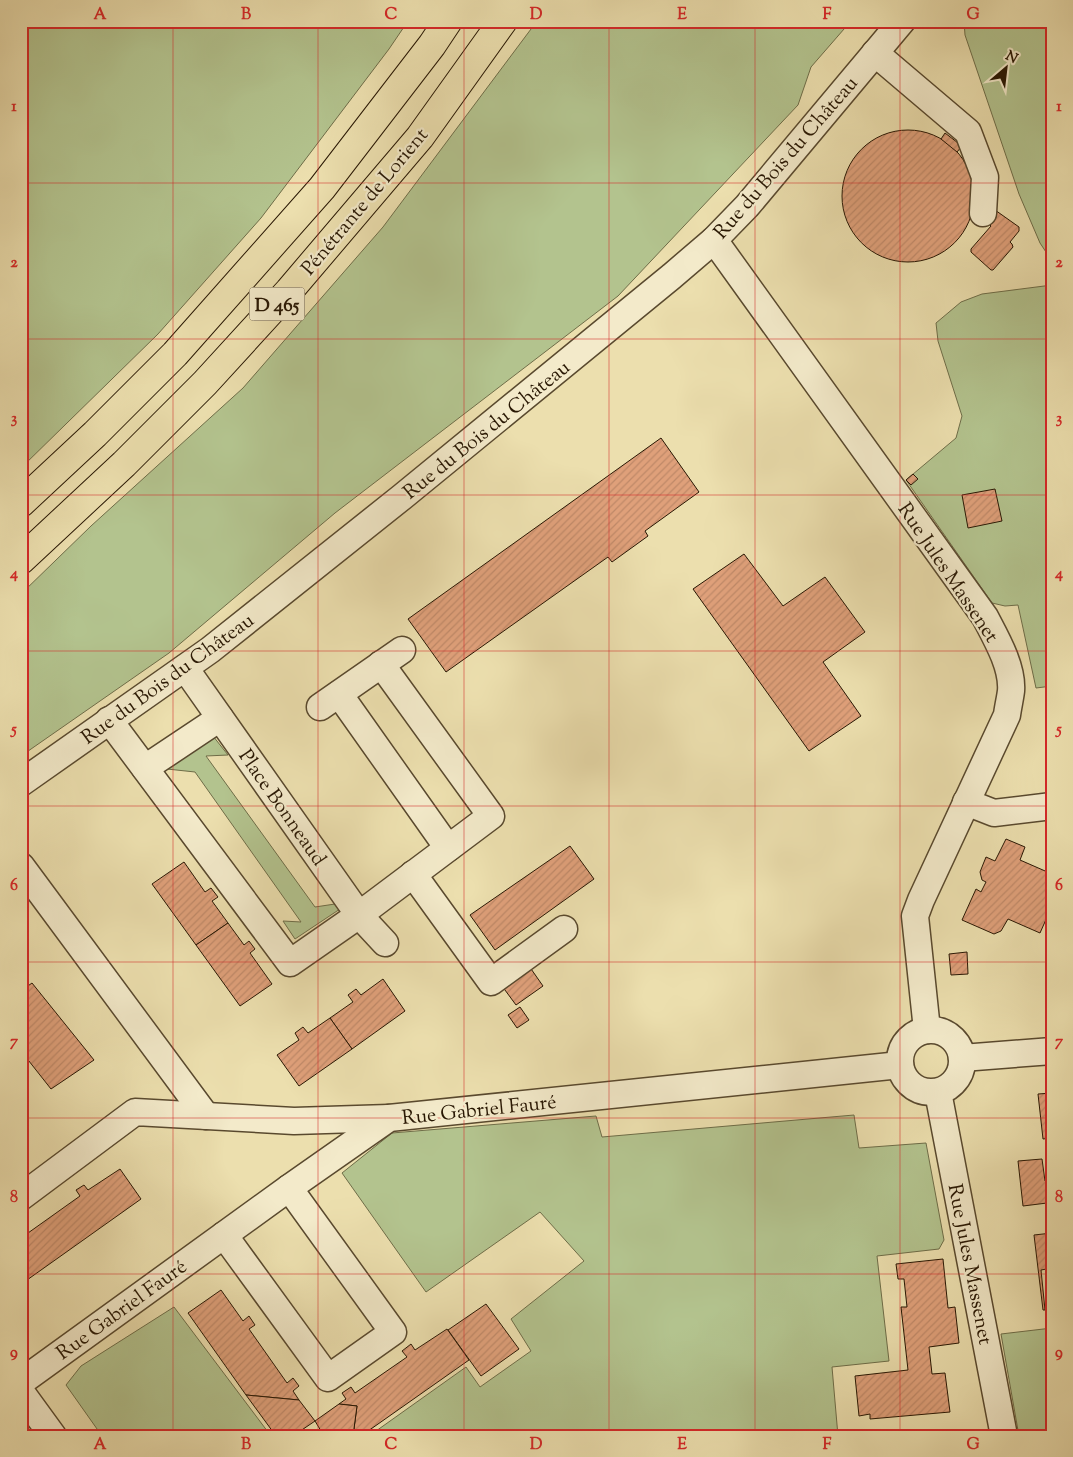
<svg xmlns="http://www.w3.org/2000/svg" width="1073" height="1457" font-family="'Sorts Mill Goudy',serif">
  <defs>
    <pattern id="building-hatch" width="6" height="6" patternUnits="userSpaceOnUse" patternTransform="scale(1.25)"><rect width="6" height="6" fill="#dfa07a"/><path d="M-1 1l2-2M0 6l6-6M5 7l2-2" fill="none" stroke="#bf8968"/></pattern>
  </defs>
  <rect width="100%" height="100%" fill="#ecdfae"/>
  <filter id="stains"><feTurbulence type="fractalNoise" baseFrequency=".004" numOctaves="4"/><feColorMatrix values="0 0 0 0 .2 0 0 0 0 .09 0 0 0 0 .02 0 0 0 .5 -.17"/></filter>
  <radialGradient id="worn" r=".72"><stop offset=".6" stop-color="#630" stop-opacity="0"/><stop offset="1" stop-color="#630" stop-opacity=".3"/></radialGradient>
  <g fill="#b3c38e" stroke="#6e6d48">
    <path d="M21,21h387l-19,28 -128,169 -103,116 -137,134z"/>
    <path d="M537,21h314l-40,46 -13,38 -180,191 -283,217 -166,140 -148,103v-162l70,-68 152,-138 140,-161z"/>
    <path d="M964,21h88v240l-12,-18 -21,-49 -54,-159z"/>
    <path d="M1052,285v401l-16,2 -18,-83 -13,1 -13,-3 -86,-123 50,-42 6,-22 -24,-75 -2,-18 25,-21 21,-8z"/>
    <path d="M213,736l15,19 -22,1 109,151 20,-3 5,5 -45,30 -12,-18 18,1 -106,-150 -28,-3z"/>
    <path d="M854,1115l5,33 67,-5 18,97 -5,9 -62,7 12,105 -57,6 6,69h-469l97,-69 14,20 51,-36 -20,-32 73,-58 -44,-49 -114,80 -84,-119 50,-40 204,-17 6,21z"/>
    <path d="M174,1307l97,129h-169l-36,-51 15,-19z"/>
    <path d="M1052,1328v108h-33l-18,-102z"/>
  </g>
  <g fill="url(#building-hatch)" stroke="#281703">
    <circle cx="908" cy="196" r="66"/>
    <path d="M945,133l17,13 -5,6 -16,-13z"/>
    <path d="M995,210l24,17v4l-9,11 2,2 1,3 -20,23h-2l-20,-18v-3l20,-23 -3,-3z"/>
    <path d="M661,438l38,54 -54,39 3,5 -36,26 -4,-5 -162,115 -38,-53z"/>
    <path d="M913,474l5,5 -7,6 -5,-5z"/>
    <path d="M995,489l7,32 -34,7 -6,-33z"/>
    <path d="M744,554l39,52 42,-29 40,55 -42,30 38,54 -52,35 -116,-162z"/>
    <path d="M1052,745v22l-3,-21z"/>
    <path d="M1006,839l19,8 -5,13 32,14v32l-12,27 -32,-14 -7,12 -7,3 -32,-14 14,-31 5,3 5,-10 -4,-2 -2,-8 6,-15 9,4z"/>
    <path d="M570,846l24,33 -99,71 -25,-35z"/>
    <path d="M184,862l21,30 6,-4 7,9 -6,4 16,22 -32,22 -44,-61z"/>
    <path d="M228,923l16,22 5,-4 6,8 -5,4 22,31 -32,22 -44,-61z"/>
    <path d="M967,952l1,22 -17,1 -2,-21z"/>
    <path d="M529,966l14,20 -27,19 -14,-19z"/>
    <path d="M383,979l22,32 -53,38 -22,-31 23,-16 -5,-7 8,-6 5,6z"/>
    <path d="M32,983l62,77 -43,29 -30,-38v-60z"/>
    <path d="M520,1007l9,13 -12,8 -9,-13z"/>
    <path d="M330,1018l22,31 -53,37 -22,-31 22,-15 -4,-7 8,-6 5,6z"/>
    <path d="M1052,1093v45l-9,1 -5,-45z"/>
    <path d="M1042,1159l3,22 7,-1v15h-6l1,8 -24,3 -5,-45z"/>
    <path d="M120,1169l21,30 -114,81 -6,-8v-34l59,-42 -4,-6 8,-5 4,5z"/>
    <path d="M1052,1233v35l-11,2 4,40h-2l-9,-75z"/>
    <path d="M943,1259l5,49 7,-1 4,36 -30,4 3,27 13,-1 5,39 -80,7v-5l-11,2 -4,-40 53,-6 -7,-63h6l-3,-28h-6l-2,-15z"/>
    <path d="M221,1290l22,31 6,-5 6,9 -6,4 38,54 6,-5 6,8 -6,5 6,9 -53,-5 -58,-82z"/>
    <path d="M486,1304l33,45 -38,27 -33,-46z"/>
    <path d="M447,1329l22,31 -108,76h-8l4,-30 -18,-2 7,-5 -4,-6 9,-6 4,6 52,-36 -5,-6 9,-7 4,6z"/>
    <path d="M246,1395l53,5 16,21 -22,15h-17z"/>
    <path d="M339,1404l18,2 -4,30h-29l-9,-15z"/>
  </g>
  <g fill="none" stroke-linecap="round" stroke-linejoin="round">
    <defs>
      <g id="minor">
        <path d="M875,53l93,79 17,45 -2,36"/>
        <path d="M714,240l271,377c11,21 28,50 26,74 -1,8 -3,16 -4,24l-86,185 -6,16 12,114"/>
        <path d="M185,668l174,247 26,28"/>
        <path d="M339,694l109,154"/>
        <path d="M320,707l82,-57"/>
        <path d="M109,720l181,243 69,-48 132,-99 -110,-152"/>
        <path d="M145,768l75,-50"/>
        <path d="M21,783l189,-133 192,-153 270,-221 42,-36 33,-34 155,-185"/>
        <path d="M966,802l28,11 58,-7"/>
        <path d="M21,866l185,250"/>
        <path d="M413,874l78,108 73,-53"/>
        <circle cx="931" cy="1061" r="31"/>
        <path d="M962,1058l90,-7"/>
        <path d="M938,1092l66,344"/>
        <path d="M21,1197l114,-85 159,9 95,-3"/>
        <path d="M224,1235l104,143 65,-46 -104,-144"/>
        <path d="M21,1382l268,-194 100,-70 511,-53"/>
        <path d="M21,1392l32,44"/>
      </g>
      <g id="highway">
        <path d="M21,503l74,-69 80,-80 147,-166 110,-143 16,-24"/>
        <path d="M21,560l103,-96 81,-81 84,-92 131,-154 83,-116"/>
      </g>
    </defs>
    <use href="#minor" stroke="#59492e" stroke-width="29"/>
    <use href="#highway" stroke="#281703" stroke-width="30"/>
    <use href="#minor" stroke="#f3eaca" stroke-width="26"/>
    <use href="#highway" stroke="#ecdfae" stroke-width="28"/>
  </g>
  <path fill="none" stroke="#d62828" stroke-width="1" stroke-opacity="0.55" d="M173,21v1415M318,21v1415M464,21v1415M609,21v1415M755,21v1415M900,21v1415M21,183h1031M21,339h1031M21,495h1031M21,651h1031M21,806h1031M21,962h1031M21,1118h1031M21,1274h1031"/>
  <g text-anchor="middle" stroke-width="4.5" stroke-linejoin="round" paint-order="stroke">
    <rect fill="#f3eaca" stroke="#65563f" stroke-width="1" x="249.5" y="287.5" width="55" height="33" rx="4"/>
    <g font-size="19" font-weight="bold" fill="#281703">
      <text x="277" y="311">D 465</text>
    </g>
    <g font-size="20" fill="#281703" stroke="#f3eaca">
      <text transform="translate(785 157) rotate(-49)" y="7">Rue du Bois du Château</text>
      <text transform="translate(364 201) rotate(-50)" y="7">Pénétrante de Lorient</text>
      <text transform="translate(486 429) rotate(-39)" y="7">Rue du Bois du Château</text>
      <text transform="translate(949 572) rotate(56)" y="7">Rue Jules Massenet</text>
      <text transform="translate(167 678) rotate(-36)" y="7">Rue du Bois du Château</text>
      <text transform="translate(283 807) rotate(55)" y="7">Place Bonneaud</text>
      <text transform="translate(479 1109) rotate(-6)" y="7">Rue Gabriel Fauré</text>
      <text transform="translate(971 1264) rotate(79)" y="7">Rue Jules Massenet</text>
      <text transform="translate(121 1309) rotate(-36)" y="7">Rue Gabriel Fauré</text>
    </g>
  </g>
  <rect width="1073" height="1457" fill="none" stroke="#ecdfae" stroke-width="55"/>
  <g transform="translate(1006 68) rotate(28)" stroke="#f3eaca" stroke-width="4" paint-order="stroke">
  <path d="M0-4L9 19L0 12L-9 19Z" fill="#281703"/>
  <text y="-8" font-size="14" font-weight="bold" text-anchor="middle" fill="#281703">N</text>
  </g>
  <rect x="28" y="28" width="1018" height="1402" fill="none" stroke="#d62828" stroke-width="2"/>
  <g font-size="16" text-anchor="middle" font-weight="bold" fill="#d62828">
    <text x="100" y="19">A</text>
    <text x="246" y="19">B</text>
    <text x="391" y="19">C</text>
    <text x="536" y="19">D</text>
    <text x="682" y="19">E</text>
    <text x="827" y="19">F</text>
    <text x="973" y="19">G</text>
    <text x="14" y="111">1</text>
    <text x="1059" y="111">1</text>
    <text x="14" y="267">2</text>
    <text x="1059" y="267">2</text>
    <text x="14" y="423">3</text>
    <text x="1059" y="423">3</text>
    <text x="14" y="578">4</text>
    <text x="1059" y="578">4</text>
    <text x="14" y="734">5</text>
    <text x="1059" y="734">5</text>
    <text x="14" y="890">6</text>
    <text x="1059" y="890">6</text>
    <text x="14" y="1046">7</text>
    <text x="1059" y="1046">7</text>
    <text x="14" y="1202">8</text>
    <text x="1059" y="1202">8</text>
    <text x="14" y="1357">9</text>
    <text x="1059" y="1357">9</text>
    <text x="100" y="1449">A</text>
    <text x="246" y="1449">B</text>
    <text x="391" y="1449">C</text>
    <text x="536" y="1449">D</text>
    <text x="682" y="1449">E</text>
    <text x="827" y="1449">F</text>
    <text x="973" y="1449">G</text>
  </g>
  <rect width="100%" height="100%" filter="url(#stains)"/>
  <rect width="100%" height="100%" fill="url(#worn)"/>
</svg>
